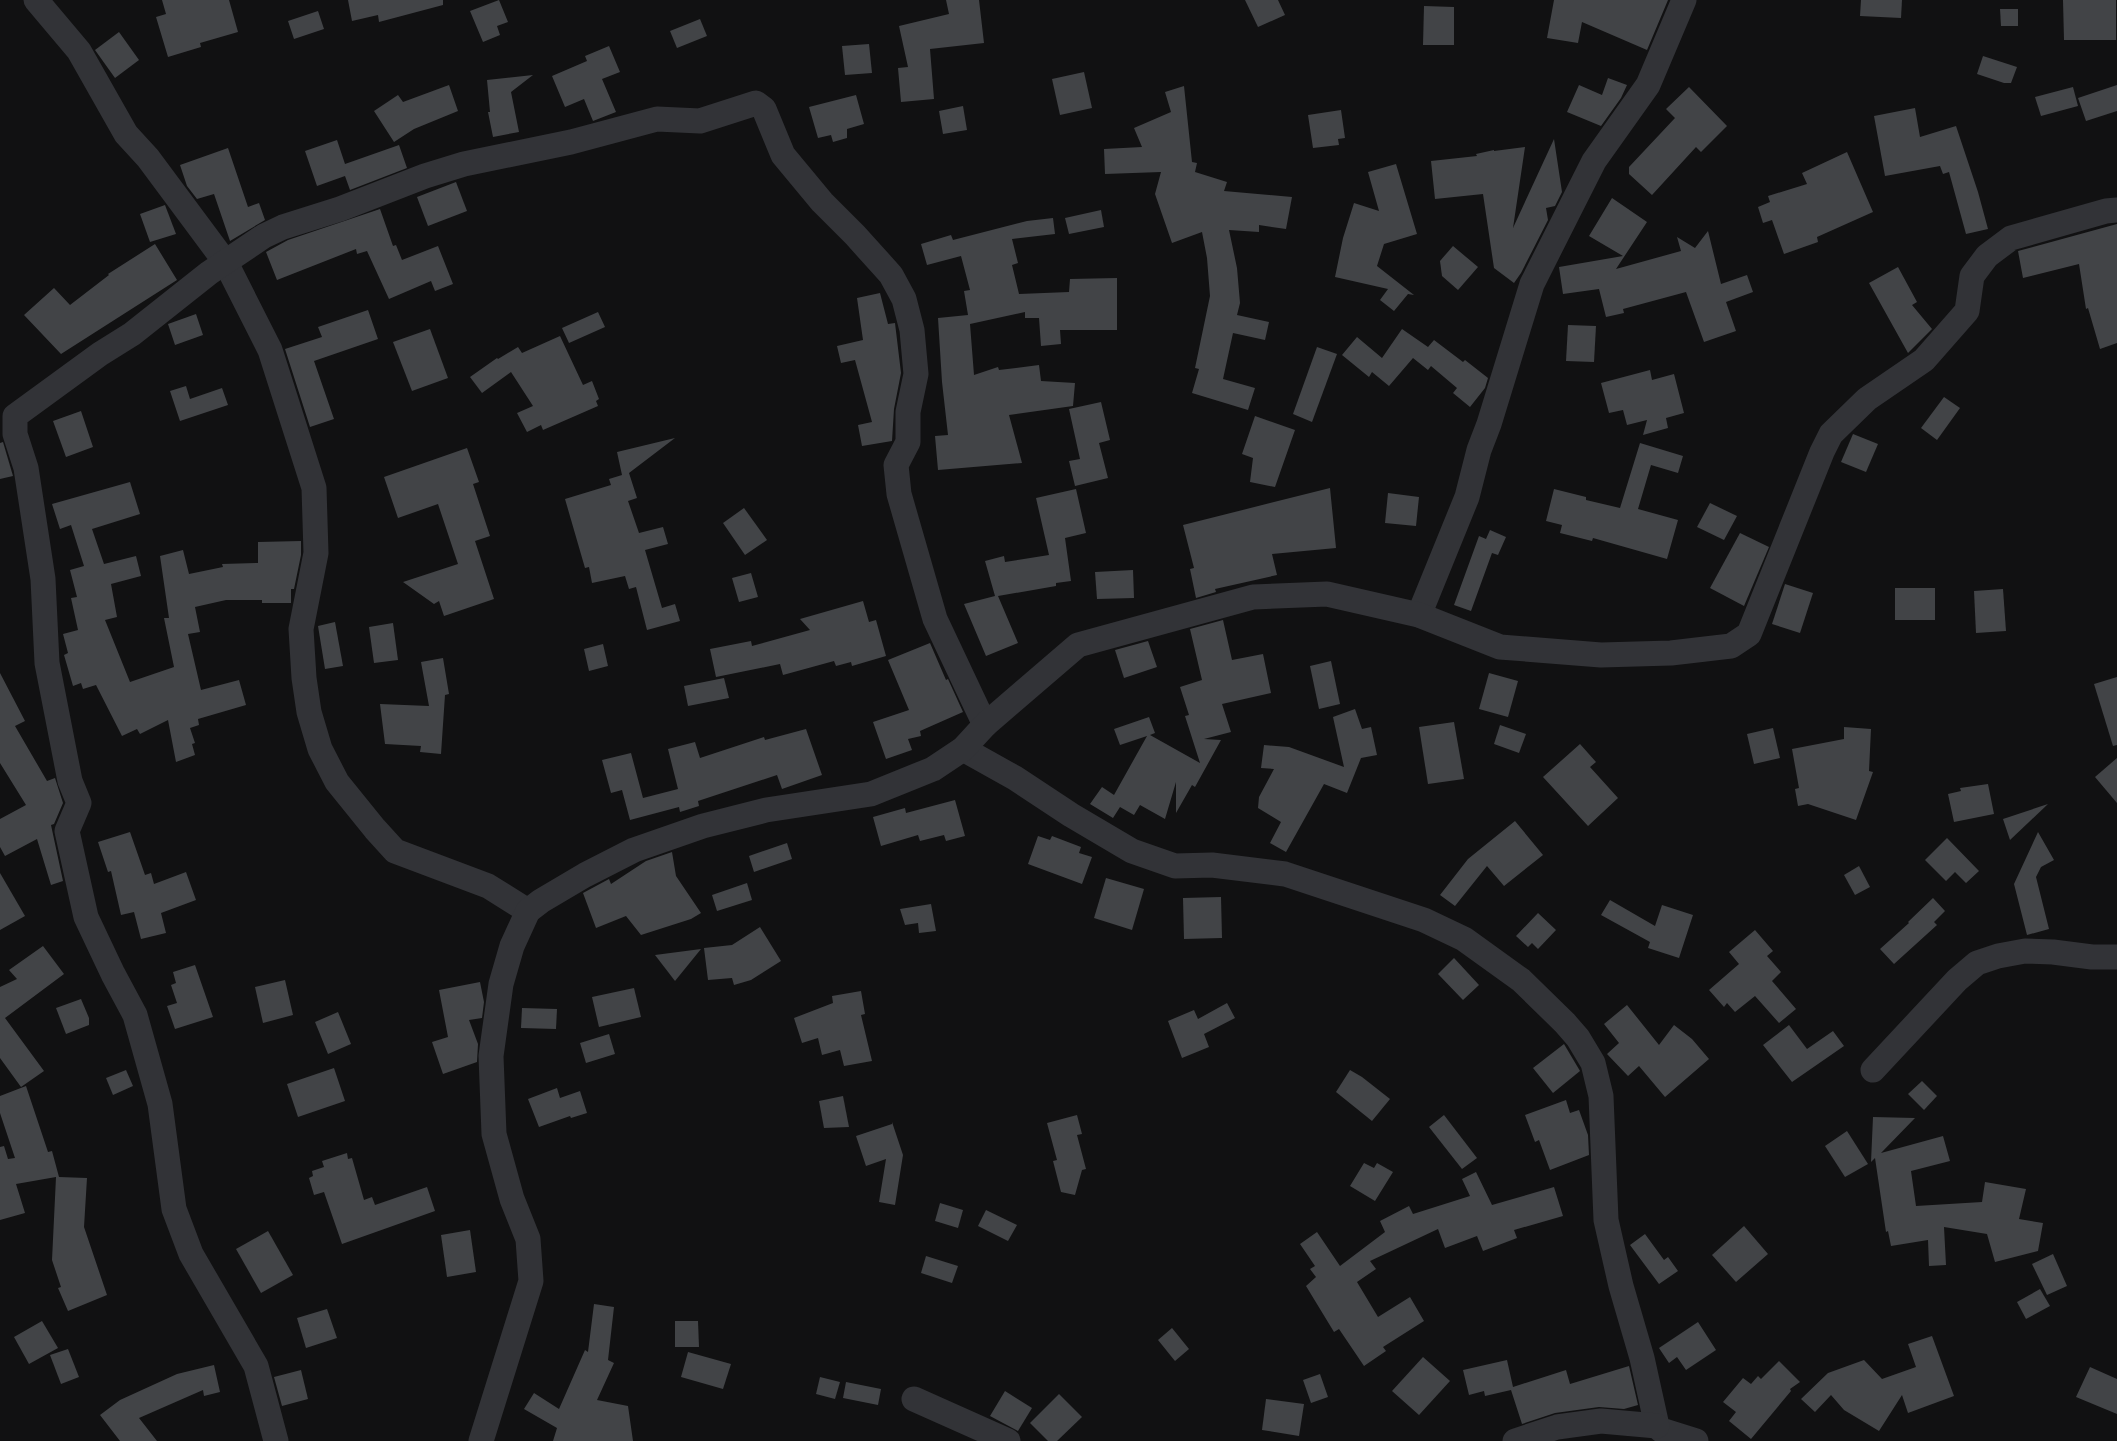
<svg xmlns="http://www.w3.org/2000/svg" width="2117" height="1441" font-family="Karla,sans-serif">
  <rect width="100%" height="100%" fill="#111112"/>
  <g fill="#424447">
    <path d="M162,0h67l9,32 -38,11 1,4 -33,10 -12,-40 10,-3z"/>
    <path d="M348,0h95v5l-64,17 -1,-7 -26,6z"/>
    <path d="M499,0l9,22 -11,4 3,9 -17,7 -13,-31z"/>
    <path d="M946,0h33l5,43 -54,6 4,50 -33,3 -3,-34 10,-1 -9,-41 50,-12z"/>
    <path d="M1245,0h33l7,15 -27,12z"/>
    <path d="M1554,0h114l-21,50 -65,-28 -4,21 -31,-5z"/>
    <path d="M1861,0h41l-1,18 -41,-2z"/>
    <path d="M2063,0h53v40h-52z"/>
    <path d="M1424,6l30,1v38h-31z"/>
    <path d="M2000,9h18v17h-17z"/>
    <path d="M318,11l6,18 -30,10 -6,-18z"/>
    <path d="M700,19l7,17 -30,12 -7,-17z"/>
    <path d="M119,32l20,28 -24,18 -20,-28z"/>
    <path d="M869,44l3,29 -27,2 -3,-29z"/>
    <path d="M609,46l11,26 -18,7 14,33 -23,9 -9,-22 -19,8 -13,-31 35,-15 -2,-5z"/>
    <path d="M1983,56l34,11 -6,16h-7l-27,-9z"/>
    <path d="M1084,72l8,36 -32,7 -8,-36z"/>
    <path d="M533,75l-22,17 8,40 -26,5 -5,-25h2l-3,-32z"/>
    <path d="M1608,78l19,7 -6,13 -20,28 -34,-14 12,-27 23,10z"/>
    <path d="M449,85l9,26 -44,18 -20,13 -20,-31 24,-16 5,7z"/>
    <path d="M2117,85v26l-31,10 -8,-23z"/>
    <path d="M1184,86l8,76 5,1 -2,9 32,10 -3,9 68,6 -6,32 -27,-4v7l-30,-2 8,38 3,35 -3,12 32,7 -4,18 -32,-7 -10,46 32,9 -7,22 -56,-17 7,-24 -4,-1 15,-72 -3,-38 -5,-26 -30,11 -17,-49 6,-22 -56,2 -1,-25 38,-2 -8,-19 37,-16 -6,-20z"/>
    <path d="M1689,87l38,39 -26,26 -5,-5 -44,48 -23,-21v-7l46,-49 -9,-9z"/>
    <path d="M2073,87l5,19 -37,10 -6,-19z"/>
    <path d="M856,95l8,29 -17,5v9l-14,4 -2,-7 -13,3 -9,-31z"/>
    <path d="M963,106l4,24 -24,4 -4,-23z"/>
    <path d="M1915,108l5,29 36,-11 22,66 10,37 -22,5 -17,-62 -6,2 -3,-8 -55,10 -11,-60z"/>
    <path d="M1341,110l4,28 -7,1 1,6 -26,3 -5,-33z"/>
    <path d="M1554,139l8,53 -7,14 -9,2 2,12 -27,53 -7,10 -20,-15 -11,-74 -48,5 -4,-38 46,-5 -1,-2 18,-4v1l31,-4 -12,81z"/>
    <path d="M337,140l8,24 54,-19 8,23 -57,22 -5,-14 -28,10 -12,-35z"/>
    <path d="M228,148l20,59 11,-4 6,17 -35,21 -16,-47 -17,5 -10,-13 -7,-21z"/>
    <path d="M1847,152l26,60 -56,25 1,5 -34,12 -12,-34 -9,3 -5,-16 12,-5 -2,-6 39,-12 -5,-11z"/>
    <path d="M1396,164l21,70 -33,10 -7,22 37,29 -6,-1 -14,17 -14,-11 8,-11 -53,-12 8,-39 11,-35 25,8 -11,-39z"/>
    <path d="M456,182l11,29 -39,15 -11,-29z"/>
    <path d="M1612,198l35,24 -31,47 65,-18 -4,-14 18,11 13,-17 13,53 26,-9 6,17 -27,10 10,29 -32,11 -18,-50 -63,17 1,4 -18,4 -7,-28 -36,5 -4,-27 64,-11 -34,-20z"/>
    <path d="M165,205l11,29 -26,8 -10,-28z"/>
    <path d="M380,209l13,37 3,-1 6,15 36,-14 15,38 -18,7 -4,-10 -42,18 -22,-48 -10,3 -1,-5 -79,31 -11,-28 22,-12z"/>
    <path d="M1101,210l3,17 -35,7 -4,-16z"/>
    <path d="M1053,218l2,16 -43,5 6,24 -6,2 7,29 50,-2 1,-13 47,-1v52h-57l1,14 -20,2 -2,-28h-14v-6l-55,12 4,51 24,-8 1,3 40,-5 2,16 34,2 -2,23 -64,9 13,48 -84,7 -3,-34 13,-1 -6,-53 -4,-64 30,-3 -4,-24 6,-1 -9,-34 -34,9 -6,-21 30,-9 2,5 74,-19z"/>
    <path d="M2117,224v119l-17,6 -12,-41 -2,1 -7,-45 -56,14 -5,-27z"/>
    <path d="M155,244l22,36 -116,74 -37,-39 30,-27 16,17 39,-30 -1,-1z"/>
    <path d="M1453,246l25,21 -20,23 -16,-14 -2,-15z"/>
    <path d="M1898,267l19,35 -5,3 20,24 -24,24 -39,-70z"/>
    <path d="M880,293l8,31 7,-1 6,50 -7,36 -2,32 -30,5 -4,-21 14,-3 -17,-62 -14,3 -4,-17 26,-6 -6,-42z"/>
    <path d="M368,310l10,29 -64,22 20,58 -24,8 -25,-78 37,-12 -4,-10z"/>
    <path d="M598,312l7,15 -36,16 -7,-15z"/>
    <path d="M196,314l7,21 -28,10 -7,-21z"/>
    <path d="M1568,325l28,1 -2,36 -28,-1z"/>
    <path d="M430,329l18,49 -36,13 -19,-49z"/>
    <path d="M1402,329l26,18 6,-7 29,22 2,-2 23,18 -3,10 -15,19 -17,-14 4,-5 -26,-22 -3,4 -15,-12 -24,28 -17,-14 -3,5 -27,-22 15,-18 25,21z"/>
    <path d="M560,336l23,49 9,-4 7,18 -3,2 2,5 -55,24 -2,-5 -14,7 -10,-19 16,-7 -22,-34 -29,21 -12,-16 27,-19 1,1 20,-12 4,6z"/>
    <path d="M1317,347l20,7 -25,68 -19,-8z"/>
    <path d="M1650,370l2,10 22,-6 10,39 -18,5 2,10 -25,7 4,-15 -20,5 -4,-15 -14,3 -8,-30z"/>
    <path d="M186,386l4,13 32,-11 6,17 -48,16 -10,-30z"/>
    <path d="M1944,397l16,11 -23,32 -16,-12z"/>
    <path d="M1101,402l9,38 -11,3 9,35 -33,8 -6,-25 11,-2 -11,-50z"/>
    <path d="M81,411l12,36 -27,10 -13,-36z"/>
    <path d="M1255,416l40,14 -20,57 -25,-5 3,-24 -11,-4z"/>
    <path d="M1853,434l25,10 -12,28 -25,-10z"/>
    <path d="M675,438l-46,35 8,25 -9,3 11,32 24,-6 5,17 -23,6 17,58 13,-4 5,17 -33,9 -11,-43 -7,2 -4,-13 -33,7 -3,-16 -4,1 -20,-69 46,-14 -2,-6 13,-4 -5,-23z"/>
    <path d="M3,442l10,34 -13,3v-36z"/>
    <path d="M1640,443l43,13 -5,17 -27,-8 -13,44 40,11 -11,39 -74,-21 -1,3 -32,-8 2,-8 -16,-4 8,-32 32,8v3l34,8z"/>
    <path d="M467,448l12,34 -6,2 17,52 -15,5 19,58 -50,17 -5,-15 -5,3 -31,-22 55,-18 -20,-60 -40,14 -14,-41z"/>
    <path d="M130,482l10,32 -48,15 12,35 32,-8 5,20 -30,8 6,33 -12,3 25,62 44,-15 -10,-49h5l-9,-62 23,-6 6,24 34,-7 -1,-3 36,-1v-21l43,-1v14l-7,34h-3v14h-29v-3h-36l-31,7 5,25 -12,2 13,56 38,-10 7,25 -48,14 1,6 -9,3 5,15 -3,1 3,11 -19,7 -8,-42 -28,14 -3,-5 -15,7 -26,-51 -13,4 -2,-6 -8,3 -9,-31 4,-2 -5,-19 15,-4 -7,-32 6,-1 -7,-27 14,-4 -13,-41 -11,4 -8,-25z"/>
    <path d="M1330,488l6,60 -64,6 5,21 -62,14 1,3 -20,6 -6,-29 4,-1 -11,-43z"/>
    <path d="M1076,489l10,44 -21,5 6,43 -15,2v3l-58,10 20,47 -32,13 -22,-52 31,-8 -10,-35 19,-5 1,6 44,-7 -13,-57z"/>
    <path d="M1388,493l31,4 -3,29 -31,-3z"/>
    <path d="M1710,503l27,13 -13,24 -27,-13z"/>
    <path d="M744,508l23,32 -22,15 -22,-32z"/>
    <path d="M1490,530l16,7 -8,18 -6,-2 -21,58 -17,-6 25,-69 7,3z"/>
    <path d="M1740,533l29,14 -25,59 -34,-18z"/>
    <path d="M1133,570l1,28 -37,1 -2,-27z"/>
    <path d="M751,573l7,24 -19,5 -7,-24z"/>
    <path d="M1785,584l28,9 -13,40 -28,-9z"/>
    <rect x="1895" y="588" width="40" height="32"/>
    <path d="M2003,589l3,42 -30,2 -2,-42z"/>
    <path d="M863,601l6,21 7,-2 10,36 -34,10 -1,-4 -15,4 -2,-5 -51,14 -3,-11 -64,13 -6,-28 41,-8 1,5 58,-16 -10,-11z"/>
    <path d="M1223,620l9,40 31,-6 8,39 -49,11 9,28 -27,7 17,1 -26,47 -3,-2 -16,28v-31l-11,37 -25,-14 -6,10 -14,-8 -7,11 -23,-14 12,-17 12,8 33,-59 -27,9 -6,-16 35,-12 6,16 -5,2 50,28 -15,-47 4,-1 -9,-28 22,-7 -12,-51z"/>
    <path d="M335,622l8,44 -18,3 -7,-43z"/>
    <path d="M393,623l5,37 -24,3 -5,-36z"/>
    <path d="M1148,641l9,26 -33,11 -9,-28z"/>
    <path d="M930,643l16,37 2,-1 15,33 -43,19 1,5 -13,3 4,11 -26,9 -13,-37 36,-12 -21,-50z"/>
    <path d="M603,644l5,22 -19,5 -5,-22z"/>
    <path d="M443,658l6,36 -4,1 -4,59 -21,-2 1,-6 -36,-2 -5,-40 49,2 -8,-44z"/>
    <path d="M1331,661l9,43 -21,5 -9,-43z"/>
    <path d="M0,673l25,48 -10,5 32,55 8,-3 8,25 -9,21 -3,1 12,56 -12,4 -14,-46 -32,17 -5,-9v-28l26,-14 -26,-42z"/>
    <path d="M1489,673l29,8 -10,36 -29,-8z"/>
    <path d="M2117,677v68l-4,1 -19,-62z"/>
    <path d="M724,678l5,20 -41,8 -4,-20z"/>
    <path d="M1355,709l7,20 9,-2 6,28 -16,3 -14,35 -23,-9 -38,68 -16,-9 11,-21 -23,-14 1,-11 15,-28 -13,-1 3,-23 25,2 55,20 -11,-50z"/>
    <path d="M1454,722l10,57 -36,5 -9,-57z"/>
    <path d="M1500,725l26,9 -7,19 -25,-9z"/>
    <path d="M1844,727l27,2 -2,42 4,1 -17,48 -48,-16 -10,2 -3,-17 4,-1 -7,-39 52,-10z"/>
    <path d="M1773,728l7,30 -26,6 -7,-30z"/>
    <path d="M806,729l16,46 -40,14 -5,-14 -79,26 1,5 -19,6 -1,-5 -49,13 -8,-30 -11,3 -9,-33 29,-7 12,45 35,-9 -10,-40 27,-7 5,16 64,-21 1,3z"/>
    <path d="M1580,744l16,18 -6,5 28,31 -30,28 -45,-49z"/>
    <path d="M2117,758v45l-22,-26z"/>
    <path d="M1988,784l6,30 -40,8 -6,-28 13,-3 -1,-3z"/>
    <path d="M955,800l10,36 -19,5 -2,-6 -24,6 -2,-6 -37,11 -8,-29 32,-9 1,5z"/>
    <path d="M2048,804l-38,36 -7,-21z"/>
    <path d="M1515,821l28,34 -39,31 -17,-20 -32,40 -15,-11 28,-36z"/>
    <path d="M130,832l15,43 6,-2 3,11 32,-12 10,28 -35,13 5,20 -25,6 -7,-27 -13,3 -10,-44 -3,1 -10,-30z"/>
    <path d="M2038,832l16,28 -13,7 -5,10 13,52 -22,6 -13,-51z"/>
    <path d="M1038,836l12,4 2,-4 29,11 -2,6 13,4 -10,27 -54,-20z"/>
    <path d="M1947,838l32,33 -13,12 -11,-11 -9,9 -21,-21z"/>
    <path d="M787,843l5,16 -38,13 -5,-16z"/>
    <path d="M672,852l4,24 25,37 -10,6 -50,16 -15,-19 -30,12 -13,-35 26,-14 2,5 35,-23z"/>
    <path d="M1859,866l11,21 -15,8 -11,-20z"/>
    <path d="M0,873l25,43 -25,14z"/>
    <path d="M1106,878l38,11 -12,41 -38,-12z"/>
    <path d="M747,883l5,17 -35,11 -5,-16z"/>
    <path d="M1221,897l1,41 -38,1 -1,-41z"/>
    <path d="M1933,898l12,13 -11,11 3,3 -43,39 -14,-15 29,-26 -1,-1z"/>
    <path d="M1610,900l45,26 7,-21 31,10 -14,43 -31,-10 2,-6 -49,-27z"/>
    <path d="M931,904l5,27 -17,2 -1,-10 -13,2 -5,-16z"/>
    <path d="M1538,913l18,17 -18,19 -6,-6 -4,4 -12,-11z"/>
    <path d="M760,927l21,34 -30,19 -17,5 -2,-7 -24,2 -4,-32 28,-3z"/>
    <path d="M1755,930l18,21 -6,5 14,16 -9,9 24,28 -17,14 -24,-27 -20,16 -8,-9 -3,4 -15,-17 30,-26 -10,-12z"/>
    <path d="M43,946l21,28 -59,44 39,53 -23,16 -21,-29v-71l17,-8 -8,-9z"/>
    <path d="M701,949l-26,32 -20,-26z"/>
    <path d="M1454,958l25,27 -16,15 -25,-26z"/>
    <path d="M195,965l18,52 -38,12 -8,-23 10,-3 -6,-18 5,-2 -3,-11z"/>
    <path d="M285,980l8,35 -30,8 -8,-36z"/>
    <path d="M480,982l4,20 -2,16 -13,2 9,24 -1,18 -34,12 -11,-32 16,-5 -9,-47z"/>
    <path d="M634,988l7,29 -42,10 -7,-30z"/>
    <path d="M861,991l4,23 -4,1 11,46 -28,5 -4,-16 -18,5 -4,-17 -16,5 -8,-25 39,-15 -1,-7z"/>
    <path d="M81,999l8,19v7l-23,9 -10,-26z"/>
    <path d="M1227,1003l8,15 -31,16 5,13 -27,11 -14,-37 26,-11 4,9z"/>
    <path d="M1627,1005l32,40 15,-20 18,14 17,20 -44,38 -26,-31 -11,10 -21,-22 12,-11 -15,-19z"/>
    <path d="M522,1008l35,1 -1,20 -35,-1z"/>
    <path d="M338,1012l13,32 -23,10 -13,-32z"/>
    <path d="M1789,1025l18,24 26,-18 11,15 -52,36 -29,-37z"/>
    <path d="M609,1034l6,20 -29,9 -6,-20z"/>
    <path d="M1564,1044l16,27 -27,22 -20,-25z"/>
    <path d="M334,1068l11,33 -47,16 -11,-33z"/>
    <path d="M126,1070l7,16 -20,9 -7,-17z"/>
    <path d="M1350,1070l12,7 28,22 -18,22 -36,-29z"/>
    <path d="M1922,1081l15,15 -13,14 -16,-16z"/>
    <path d="M26,1086l22,66 4,-1 7,26 28,1 -3,49 23,68 -39,16 -10,-23 3,-1 -9,-27 4,-83 -40,7 9,29 -25,7v-73l4,-1 4,13 7,-1 -15,-45v-17z"/>
    <path d="M557,1088l3,10 20,-7 7,22 -16,5 -1,-2 -31,11 -11,-28z"/>
    <path d="M843,1096l6,31 -25,1 -5,-27z"/>
    <path d="M1566,1100l4,13 9,-3 9,25 1,20 -39,15 -11,-30 -4,2 -10,-27z"/>
    <path d="M1077,1115l5,19 -5,1 9,34 -4,1 -7,25 -14,-3 -8,-31 4,-1 -10,-37z"/>
    <path d="M1444,1115l33,43 -15,11 -33,-42z"/>
    <path d="M1873,1117l42,1 -34,35 62,-17 7,25 -39,10 5,35 66,-4 3,-20 41,7 -7,30 24,4 -5,28 -43,11 -8,-28 -43,-7 2,38 -17,1 -1,-26 -37,6 -3,-15 -2,1 -11,-74 -4,4z"/>
    <path d="M892,1122l11,33 -8,50 -16,-3 7,-43 -20,7 -10,-30 36,-12z"/>
    <path d="M1847,1131l21,33 -23,13 -20,-31z"/>
    <path d="M347,1153l1,6 4,-1 12,42 8,-3 3,8 52,-18 8,24 -93,33 -18,-52 -10,3 -5,-17 4,-2 -1,-5 12,-4 -2,-6z"/>
    <path d="M1364,1163l10,5 3,-5 16,9 -18,29 -25,-15z"/>
    <path d="M1476,1172l16,33 62,-18 9,29 -49,14 3,8 -34,13 -6,-15 -32,12 -7,-19 -68,32 6,8 -19,13 21,35 32,-20 14,24 -41,26 3,4 -22,15 -25,-37 -5,3 -28,-46 10,-9 -6,-8 5,-3 -15,-22 17,-12 23,34 45,-34 -5,-11 29,-15 4,8 57,-18 -8,-17z"/>
    <path d="M940,1203l23,7 -5,18 -23,-7z"/>
    <path d="M986,1210l31,15 -9,16 -30,-15z"/>
    <path d="M1744,1226l24,28 -32,28 -24,-27z"/>
    <path d="M470,1230l6,42 -29,5 -6,-42z"/>
    <path d="M268,1231l25,44 -32,18 -25,-44z"/>
    <path d="M1645,1234l19,26 4,-3 10,14 -19,13 -29,-39z"/>
    <path d="M2053,1254l14,32 -20,9 -15,-31z"/>
    <path d="M926,1256l32,10 -6,17 -31,-10z"/>
    <path d="M2040,1289l10,17 -24,13 -9,-17z"/>
    <path d="M594,1304l20,3 -6,53 6,3 -17,37 31,6 5,35h-80l4,-13 -33,-19 10,-16 25,16 26,-59 3,2z"/>
    <path d="M327,1309l10,29 -31,10 -9,-30z"/>
    <path d="M42,1321l16,27 -29,16 -15,-27z"/>
    <path d="M675,1321h23l1,26h-24z"/>
    <path d="M1698,1322l18,28 -30,20 -9,-13 -8,6 -10,-15z"/>
    <path d="M1172,1328l17,21 -14,12 -17,-21z"/>
    <path d="M1932,1336l22,60 -46,17 -6,-18 -23,36 -35,-21 -13,-15 -16,17 -14,-13 27,-26 36,-13 18,19 34,-12 -8,-23z"/>
    <path d="M68,1349l11,28 -18,7 -11,-29z"/>
    <path d="M688,1352l43,12 -8,25 -42,-12z"/>
    <path d="M1423,1357l27,24 -31,34 -27,-24z"/>
    <path d="M1507,1360l6,27 53,-17 4,14 59,-18 9,39 -14,4 -25,-2 -44,6 -33,11 -11,-34 -26,6 -1,-5 -15,4 -6,-25z"/>
    <path d="M1779,1361l21,21 -10,7 1,2 -40,48 -22,-18 7,-9 -13,-10 20,-24 8,6 7,-8 3,3z"/>
    <path d="M214,1365l6,27 -16,4 -1,-6 -64,28 18,23h-37l-20,-26 20,-15 57,-26z"/>
    <path d="M2090,1367l27,12v35l-41,-17z"/>
    <path d="M301,1370l7,29 -26,7 -8,-29z"/>
    <path d="M1320,1374l8,23 -17,6 -8,-23z"/>
    <path d="M820,1377l20,5 -5,17 -19,-5z"/>
    <path d="M846,1382l35,7 -3,16 -35,-7z"/>
    <path d="M1005,1391l27,17 -14,23 -28,-15z"/>
    <path d="M1059,1394l23,23 -25,24h-9l-18,-18z"/>
    <path d="M1266,1399l38,5 -5,32 -37,-6z"/>
  </g>
  <g fill="none" stroke-linecap="round" stroke-linejoin="round">
    <g stroke="#323337" stroke-width="25">
      <path d="M36,0l43,51 47,83 22,24 78,105 44,87 44,138 2,65 -15,76 3,49 5,34 11,37 17,33 38,47 20,22 93,35 40,25"/>
      <path d="M1419,615l48,-118 12,-47 10,-26 43,-140 62,-123 54,-76 36,-85"/>
      <path d="M963,749l52,29 56,37 61,36 43,15 37,-1 73,9 139,46 40,19 57,41 44,43 13,15 15,25 8,33 5,124 15,66 21,72 15,68 4,4 35,11"/>
      <path d="M1873,1070l84,-90 20,-17 21,-7 27,-5 28,1 39,5h25"/>
      <path d="M914,1399l94,42"/>
      <path d="M276,1441l-20,-75 -65,-112 -17,-45 -14,-105 -25,-89 -22,-41 -27,-57 -19,-86 12,-28 -9,-22 -23,-118 -4,-84 -17,-111 -11,-34v-18l85,-62 32,-20 77,-61 55,-37 19,-9 57,-18 85,-33 39,-12 107,-22 86,-23 43,2 56,-18 8,6 19,46 39,47 33,33 36,40 13,24 8,31 4,44 -8,38v30l-12,23 3,29 36,125 50,106"/>
      <path d="M481,1441l50,-160 -3,-42 -16,-40 -18,-65 -3,-78 10,-72 11,-38 16,-35 13,-10 44,-26 49,-25 69,-24 63,-16 105,-16 62,-25 30,-20 22,-24 93,-80 175,-48 74,-3 92,21 81,32 101,8 70,-2 60,-7 18,-12 73,-182 9,-18 36,-35 57,-39 43,-49 5,-35 15,-20 24,-18 95,-27 11,-1"/>
      <path d="M1515,1441l42,-14 44,-6 56,5"/>
    </g>
  </g>
</svg>
